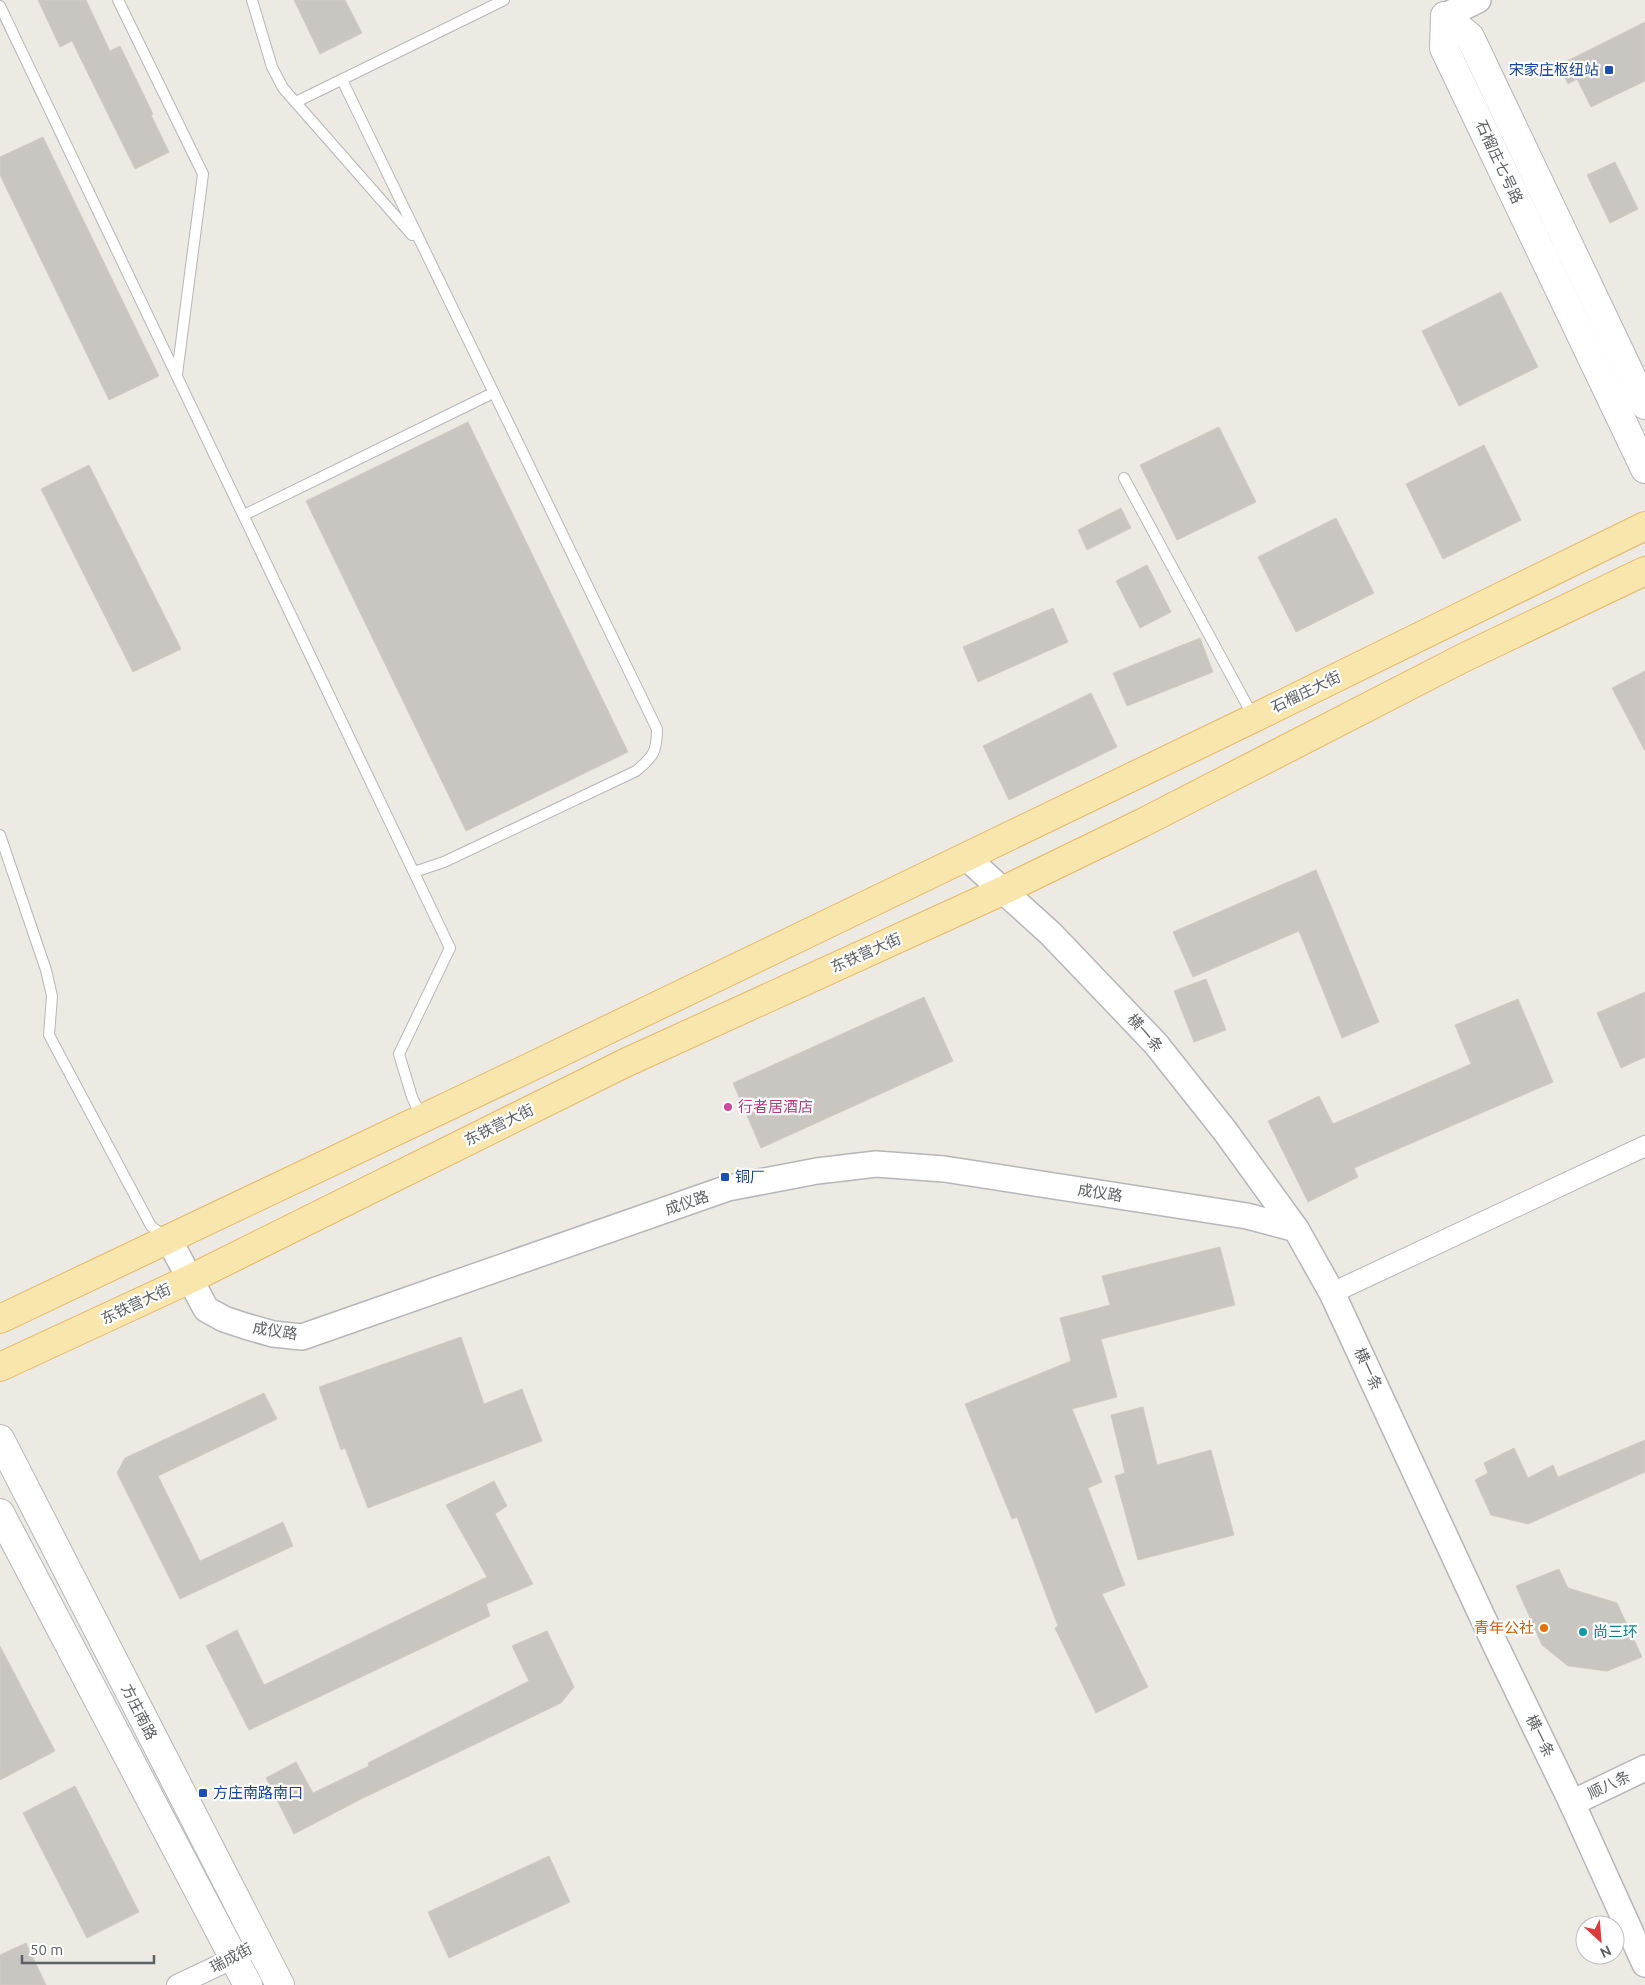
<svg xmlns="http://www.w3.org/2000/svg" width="1645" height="1985" font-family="Ubuntu,'Noto Sans SC',sans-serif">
  <rect width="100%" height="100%" fill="#edeae3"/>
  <g fill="#c9c5c0" stroke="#d1cbc2">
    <path d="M38,0h48l24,51 10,-5 33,68 -2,1 18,37 -34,17 -63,-128 -12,6z"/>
    <path d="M294,0h51l17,33 -42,21z"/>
    <path d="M1645,22v59l-54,26 -14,-28 -9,5 -9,-19z"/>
    <path d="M43,137l116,239 -50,24 -109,-225v-18z"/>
    <path d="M1615,162l23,47 -28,14 -23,-48z"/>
    <path d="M1501,292l37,75 -79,39 -37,-75z"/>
    <path d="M468,422l160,330 -162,79 -160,-330z"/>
    <path d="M1219,427l37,75 -79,38 -37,-75z"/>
    <path d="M1484,445l37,75 -78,39 -37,-75z"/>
    <path d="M89,465l92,184 -48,23 -92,-183z"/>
    <path d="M1121,508l10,20 -44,22 -9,-20z"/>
    <path d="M1336,518l38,75 -78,39 -38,-75z"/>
    <path d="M1147,565l24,47 -31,16 -24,-47z"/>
    <path d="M1053,608l15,34 -90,40 -15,-35z"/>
    <path d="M1200,638l13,34 -86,34 -14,-33z"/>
    <path d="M1645,671v80l-33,-63z"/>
    <path d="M1091,693l26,54 -108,53 -26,-54z"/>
    <path d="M1316,870l63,152 -37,16 -43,-107 -106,46 -20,-45z"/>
    <path d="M1206,979l20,51 -32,12 -20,-51z"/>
    <path d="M1645,992v65l-24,11 -24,-55z"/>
    <path d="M924,997l29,64 -192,87 -28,-65z"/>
    <path d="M1518,999l35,83 -199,86 4,9 -50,25 -40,-81 51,-25 14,28 138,-60 -16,-39z"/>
    <path d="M1220,1247l15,58 -134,34 16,58 -45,12 30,73 -14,6 37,97 -23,9 46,93 -52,26 -41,-85 3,-2 -41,-109 -5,2 -47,-115 106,-43 -11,-43 50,-13 -8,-29z"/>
    <path d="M461,1337l23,67 38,-15 20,52 -174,67 -23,-60 -4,2 -22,-63z"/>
    <path d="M264,1393l13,26 -119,57 42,85 83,-39 10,24 -113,53 -63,-126 8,-15z"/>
    <path d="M1143,1407l14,58 54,-15 23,85 -96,25 -23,-84 10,-3 -14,-58z"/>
    <path d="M1645,1440v32l-117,52 -37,-9 -16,-35 13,-7 -4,-10 30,-15 14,30 25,-13 5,12z"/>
    <path d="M494,1481l13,25 -12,8 38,70 -47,20 4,12 -241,114 -43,-84 31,-16 27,55 223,-108 -41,-72z"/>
    <path d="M1559,1569l9,19 49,15 25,54 -35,14 -39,-5 -26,-21 -26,-59z"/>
    <path d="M547,1631l27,56 -13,16 -200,96 -67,35 -28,-56 30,-16 17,31 56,-27 -1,-3 161,-82 -17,-35z"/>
    <path d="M0,1646l55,105 -55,29z"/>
    <path d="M75,1786l64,126 -52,26 -64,-125z"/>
    <path d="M549,1856l21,46 -121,56 -21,-46z"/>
    <path d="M26,1943l20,42h-46v-30z"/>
  </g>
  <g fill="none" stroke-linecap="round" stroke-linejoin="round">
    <defs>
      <g id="service">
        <path d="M118,0l85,174 -26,200"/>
        <path d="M252,0l20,67 11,21 129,147"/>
        <path d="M0,6l450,942 -51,106 13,43 10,21"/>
        <path d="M342,80l315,649c0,23 -4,28 -21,42l-192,91 -30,10"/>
        <path d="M296,102l208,-102"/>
        <path d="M1124,478l130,240"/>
        <path d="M244,515l249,-122"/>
        <path d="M0,835l46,135 6,26 -3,39 102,191 16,12"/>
      </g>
      <g id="minor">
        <path d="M1332,1293l313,-147"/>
        <path d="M177,1985l57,-27 24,-14"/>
      </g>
      <g id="tertiary">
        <path d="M1445,16l33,-16"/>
        <path d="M966,857l85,77 105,110 69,87 71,98 36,64 163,351 77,159 73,161"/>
        <path d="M168,1238l38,71 18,10 21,7 28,8 29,3 426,-149 89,-17 59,-7 68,5 252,39 51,8 49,13"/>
        <path d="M1572,1803l73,-35"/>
      </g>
      <g id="secondary">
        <path d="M1445,16l-1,32 201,421"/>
        <path d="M1445,16l25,21 175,368"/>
        <path d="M0,1439l280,546"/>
        <path d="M0,1513l248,472"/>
      </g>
      <g id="primary">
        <path d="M0,1319l516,-245 738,-356 391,-192"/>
        <path d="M0,1367l190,-88 435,-216 377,-172 140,-68 321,-165 182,-87"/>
      </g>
    </defs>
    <use href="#service" stroke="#b4b6ba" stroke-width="12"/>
    <use href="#minor" stroke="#b4b6ba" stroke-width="22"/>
    <use href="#tertiary" stroke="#b4b6ba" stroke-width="28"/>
    <use href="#secondary" stroke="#b3b6ba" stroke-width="30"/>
    <use href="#primary" stroke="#e6b763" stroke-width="30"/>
    <use href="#service" stroke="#fff" stroke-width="10"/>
    <use href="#minor" stroke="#fff" stroke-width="20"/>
    <use href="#tertiary" stroke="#fff" stroke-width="25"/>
    <use href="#secondary" stroke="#fff" stroke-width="28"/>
    <use href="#primary" stroke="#f8e6ad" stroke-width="28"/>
  </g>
  <g fill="#1a4fb4" stroke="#fff" stroke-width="2">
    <rect x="1604" y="65" width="10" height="10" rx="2.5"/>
    <rect x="720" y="1172" width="10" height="10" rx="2.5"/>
    <rect x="198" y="1788" width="10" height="10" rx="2.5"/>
  </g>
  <circle fill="#d1479c" stroke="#fff" stroke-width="2" cx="728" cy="1107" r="5"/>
  <circle fill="#e8710a" stroke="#fff" stroke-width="2" cx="1544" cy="1628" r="5"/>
  <circle fill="#0f9aa8" stroke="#fff" stroke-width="2" cx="1583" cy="1632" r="5"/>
  <g text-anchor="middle" stroke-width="4.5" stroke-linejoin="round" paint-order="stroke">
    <g font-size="15" fill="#164399" stroke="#fff" text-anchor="start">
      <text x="1599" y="75" text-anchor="end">宋家庄枢纽站</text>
      <text x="735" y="1182">铜厂</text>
      <text x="213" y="1798">方庄南路南口</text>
    </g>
    <g font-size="15" fill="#5c5f63" stroke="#fff">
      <text transform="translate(1499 162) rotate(65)" y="5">石榴庄七号路</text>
      <text transform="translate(1306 692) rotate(-26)" y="5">石榴庄大街</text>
      <text transform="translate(866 953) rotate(-24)" y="5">东铁营大街</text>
      <text transform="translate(1145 1033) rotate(49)" y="5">横一条</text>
      <text transform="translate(499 1125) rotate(-26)" y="5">东铁营大街</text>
      <text transform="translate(1100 1193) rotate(9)" y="5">成仪路</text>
      <text transform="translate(687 1203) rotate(-19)" y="5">成仪路</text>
      <text transform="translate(136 1304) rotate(-25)" y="5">东铁营大街</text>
      <text transform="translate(275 1331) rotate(9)" y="5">成仪路</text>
      <text transform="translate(1368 1369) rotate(65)" y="5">横一条</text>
      <text transform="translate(139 1712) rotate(63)" y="5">方庄南路</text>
      <text transform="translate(1540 1736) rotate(64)" y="5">横一条</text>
      <text transform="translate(1609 1785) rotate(-25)" y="5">顺八条</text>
      <text transform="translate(231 1958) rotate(-28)" y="5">瑞成街</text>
    </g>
    <g font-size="15" fill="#b23c85" stroke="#fff" text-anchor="start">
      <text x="738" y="1112">行者居酒店</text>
    </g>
    <g font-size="15" fill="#c56008" stroke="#fff" text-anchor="end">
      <text x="1534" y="1633">青年公社</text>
    </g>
    <g font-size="15" fill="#0d838f" stroke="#fff" text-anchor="start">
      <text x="1593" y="1637">尚三环</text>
    </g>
  </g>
  <g transform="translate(1600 1940) rotate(154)"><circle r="24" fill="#ffffff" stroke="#bebfc1"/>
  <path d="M0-4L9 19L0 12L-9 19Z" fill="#db3b3c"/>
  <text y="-8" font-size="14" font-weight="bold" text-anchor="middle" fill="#5c5f63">N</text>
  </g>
  <path d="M22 1955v8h132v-8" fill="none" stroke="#5c5f63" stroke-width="2.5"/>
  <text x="30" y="1955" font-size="15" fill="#5c5f63" stroke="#ffffff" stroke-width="4" paint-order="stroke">50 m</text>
</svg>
